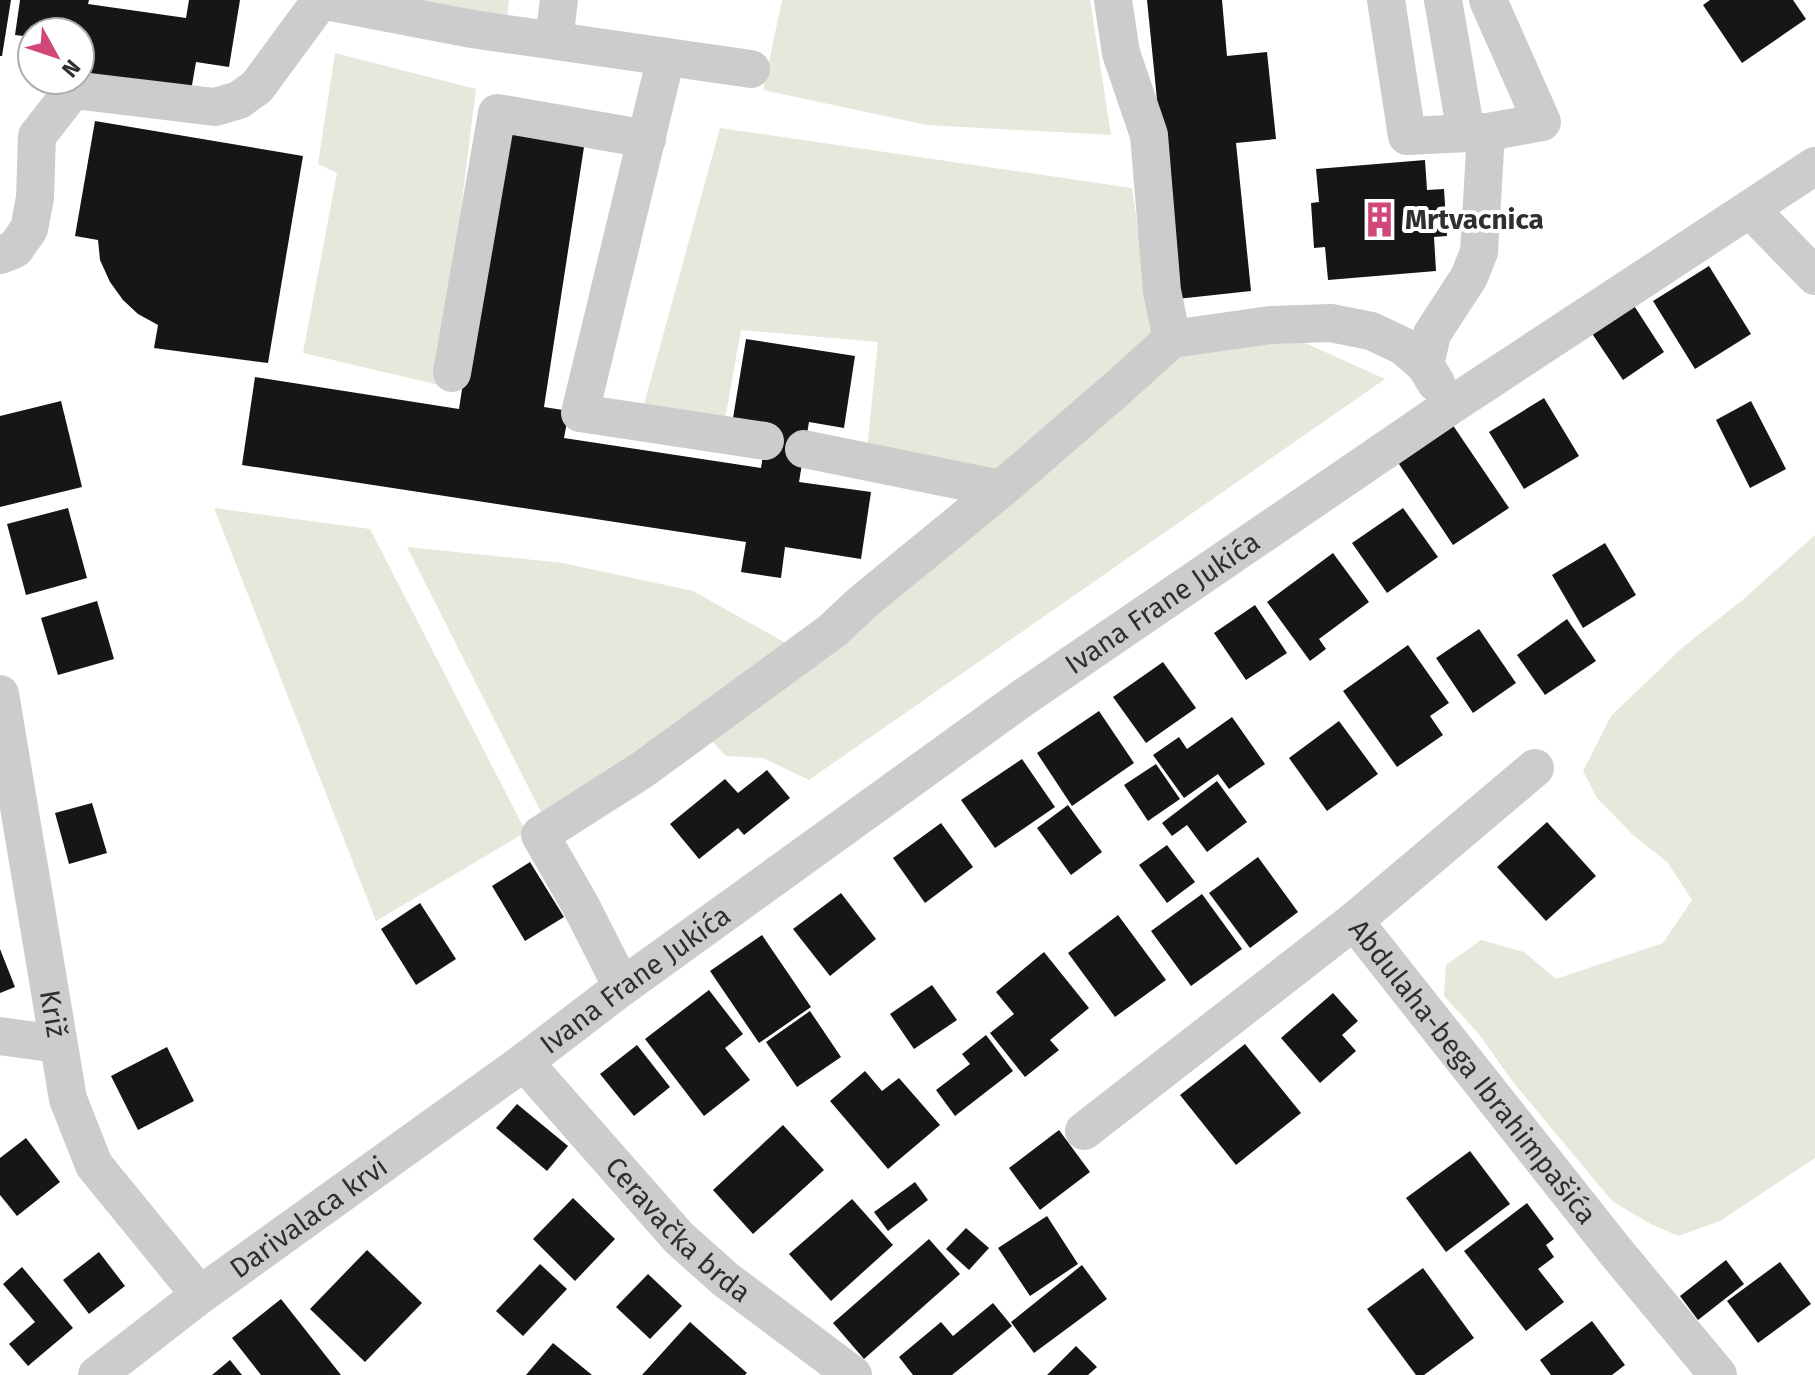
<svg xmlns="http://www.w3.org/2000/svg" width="1815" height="1375" font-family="'Fira Sans',sans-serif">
  <rect width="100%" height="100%" fill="#fff"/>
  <g fill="#e6e8dc">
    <path d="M400,0h109l-2,18z"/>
    <path d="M782,0h308l21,135 -184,-10 -164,-35z"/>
    <path d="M335,53l141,36 -37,296 -136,-32 34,-180 -19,-9z"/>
    <path d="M720,128l412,60 21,145 -158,137 -128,-21 11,-107 -137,-12 -17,95 -81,-17z"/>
    <path d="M1281,332l104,47 -576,401 -46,-22 -37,-2 -20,-21 479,-387z"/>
    <path d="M214,508l156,21 156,303 -150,89z"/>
    <path d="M1815,535v623l-95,63 -42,15 -27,-12 -39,-23 -99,-119 -35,-49 -34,-37 2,-31 35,-25 43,12 32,27 107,-36 29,-43 -24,-37 -36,-29 -35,-36 -14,-27 28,-55 72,-69 62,-49z"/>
    <path d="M407,547l156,16 130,28 98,55 -246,174z"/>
  </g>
  <g fill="#161616">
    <path d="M0,0h11l-9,56h-2z"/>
    <path d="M20,0h69l-1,4 98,14 3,-18h51l-11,67 -33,-5 -5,29 -111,-17v-42h-48v5l-17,-2z"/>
    <path d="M1147,0h75l5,56 40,-4 9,87 -40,4 15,148 -74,8z"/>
    <path d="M1710,0h83l13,19 -64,44 -39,-58z"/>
    <path d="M95,121l208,35 -35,207 -114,-15 4,-23 -20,-11 -15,-14 -13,-18 -10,-22 -2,-20 -23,-4z"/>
    <path d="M503,121l83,13 -42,273 25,4 -5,27 197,30 7,-45 -35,-5 13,-79 109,17 -11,72 -35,-6 -10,60 72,10 -10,67 -76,-12 -4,31 -40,-6 5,-30 -504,-77 13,-88 204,32z"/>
    <path d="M1425,160l2,30 17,-1 3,47 -13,1 2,34 -108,9 -3,-33 -11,1 -3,-45 8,-1 -3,-33z"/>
    <path d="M1709,266l42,68 -56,35 -42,-68z"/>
    <path d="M1631,301l33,51 -41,28 -34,-51z"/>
    <path d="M1544,398l35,58 -55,33 -35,-57z"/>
    <path d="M61,401l21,86 -82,20v-91z"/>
    <path d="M1751,401l35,68 -36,19 -34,-68z"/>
    <path d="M1448,418l61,90 -56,37 -60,-90z"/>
    <path d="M68,508l19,70 -61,17 -19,-71z"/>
    <path d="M1403,508l35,49 -51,36 -35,-50z"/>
    <path d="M1605,543l31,52 -53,33 -31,-53z"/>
    <path d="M1333,553l36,49 -50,37 7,10 -16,12 -43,-59z"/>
    <path d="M97,601l17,58 -56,16 -17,-57z"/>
    <path d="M1255,605l32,48 -41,27 -32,-47z"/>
    <path d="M1567,619l29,42 -51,34 -28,-40z"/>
    <path d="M1479,629l37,54 -43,30 -37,-55z"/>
    <path d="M1408,645l41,58 -19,13 13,19 -46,32 -54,-76z"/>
    <path d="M1163,662l33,46 -50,35 -33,-46z"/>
    <path d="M1099,711l35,52 -62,43 -35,-53z"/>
    <path d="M1232,717l33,47 -36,25 -11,-15 -34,24 -31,-43 26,-18 8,12z"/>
    <path d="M1339,721l39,53 -51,37 -38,-53z"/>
    <path d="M1022,759l33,48 -60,41 -34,-48z"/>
    <path d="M1156,764l24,35 -32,22 -24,-36z"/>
    <path d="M767,770l23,28 -46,37 -6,-7 -39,31 -29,-35 55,-45 13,14z"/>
    <path d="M1217,781l30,41 -40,30 -20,-27 -15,11 -10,-13z"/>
    <path d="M92,803l15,50 -38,11 -14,-51z"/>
    <path d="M1068,805l34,47 -31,23 -34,-47z"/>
    <path d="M1547,822l49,54 -50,45 -49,-54z"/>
    <path d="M941,823l32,44 -48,36 -32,-45z"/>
    <path d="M1167,845l28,37 -28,21 -28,-38z"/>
    <path d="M1258,857l40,55 -48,36 -41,-55z"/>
    <path d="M530,862l34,55 -39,24 -33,-55z"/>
    <path d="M841,893l35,46 -46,37 -37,-47z"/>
    <path d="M1202,894l40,55 -51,37 -40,-55z"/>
    <path d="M420,903l36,56 -40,26 -35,-56z"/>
    <path d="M1118,915l48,65 -51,37 -47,-64z"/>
    <path d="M762,935l49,72 -52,36 -49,-72z"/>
    <path d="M0,949l15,38 -15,6z"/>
    <path d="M1044,952l45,56 -39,32 9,10 -34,27 -35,-44 24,-19 -18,-22z"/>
    <path d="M932,985l25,35 -43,29 -24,-35z"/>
    <path d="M709,990l34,44 -18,14 25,32 -46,36 -59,-77z"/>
    <path d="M1333,993l25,28 -16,14 14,16 -36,32 -39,-45z"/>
    <path d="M810,1011l31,46 -44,30 -31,-45z"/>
    <path d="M986,1035l27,36 -58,45 -19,-26 34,-26 -8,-10z"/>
    <path d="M1245,1044l56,69 -65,52 -56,-70z"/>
    <path d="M637,1045l33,42 -36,29 -34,-42z"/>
    <path d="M167,1047l27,54 -56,29 -27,-54z"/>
    <path d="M865,1071l17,20 17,-13 41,47 -52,44 -58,-68z"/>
    <path d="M517,1104l51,42 -21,25 -51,-43z"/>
    <path d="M783,1125l41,45 -71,64 -40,-44z"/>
    <path d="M1059,1130l31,42 -50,38 -31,-42z"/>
    <path d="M26,1138l34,44 -43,34 -17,-21v-37z"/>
    <path d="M1470,1151l40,53 -64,48 -40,-54z"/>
    <path d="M915,1182l13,18 -40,31 -14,-19z"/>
    <path d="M573,1198l42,41 -40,42 -42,-42z"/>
    <path d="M852,1199l41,46 -62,56 -42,-47z"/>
    <path d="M1527,1203l27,36 -8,6 8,12 -16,12 26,33 -38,29 -62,-80z"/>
    <path d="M1047,1216l31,48 -48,32 -32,-48z"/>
    <path d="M966,1228l23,20 -20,22 -23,-21z"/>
    <path d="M929,1239l31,35 -96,85 -31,-36z"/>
    <path d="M367,1250l55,53 -57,59 -55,-53z"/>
    <path d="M99,1252l26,34 -36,28 -26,-34z"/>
    <path d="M1726,1260l18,24 -46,36 -18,-24z"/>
    <path d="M1780,1262l31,42 -53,39 -31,-42z"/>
    <path d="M540,1264l27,25 -44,47 -27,-25z"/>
    <path d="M1082,1265l25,34 -73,54 -23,-31z"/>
    <path d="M22,1267l51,61 -45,38 -19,-22 26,-22 -32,-38z"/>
    <path d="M1423,1268l51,70 -50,37h-8l-49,-66z"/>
    <path d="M648,1274l34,32 -32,33 -34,-32z"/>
    <path d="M281,1299l60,76h-80l-29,-37z"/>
    <path d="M993,1303l19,23 -60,49h-39l-14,-18 42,-35 12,14z"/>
    <path d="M1592,1321l33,44 -13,10h-61l-11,-15z"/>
    <path d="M690,1322l57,51 -2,2h-103z"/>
    <path d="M553,1343l39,32h-66z"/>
    <path d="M1076,1346l21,21 -9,8h-41z"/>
    <path d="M230,1360l12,15h-30z"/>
  </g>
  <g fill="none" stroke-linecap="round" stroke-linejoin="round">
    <g stroke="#ccc" stroke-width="38">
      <path d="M321,0l151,29 279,40"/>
      <path d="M1113,0l8,53 28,82 13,156 10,48"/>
      <path d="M1386,0l21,136 81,-4 54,-10 -54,-122"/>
      <path d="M1443,0l23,133"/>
      <path d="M554,39l5,-39"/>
      <path d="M666,57l-86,356 185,28"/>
      <path d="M1750,209l65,67"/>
      <path d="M0,255l15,-6 14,-20 6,-31 2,-62 36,-46 142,17 24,-7 18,-13 64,-87"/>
      <path d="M452,373l45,-260 150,26"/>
      <path d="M1436,383l-11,-18 7,-31 37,-57 10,-25 6,-102 3,-18"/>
      <path d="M804,449l197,40"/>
      <path id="s1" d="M0,694l68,405 26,66 106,130"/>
      <path d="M1354,921l181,-153"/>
      <path d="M622,987l-41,-81 -41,-71 102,-65 190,-139 31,-29 138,-113 119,-103 52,-47 98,-14 61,-2 40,8 32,15 22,19"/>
      <path d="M0,1036l58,8"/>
      <path id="s2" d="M524,1062l155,176 46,41 128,96"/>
      <path id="s3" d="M1084,1131l270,-210 262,331 102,123"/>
      <path id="s4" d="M97,1375l103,-80 324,-233 98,-75 402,-290 426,-291 365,-240"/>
    </g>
  </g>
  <defs>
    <symbol id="building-bare" viewBox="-9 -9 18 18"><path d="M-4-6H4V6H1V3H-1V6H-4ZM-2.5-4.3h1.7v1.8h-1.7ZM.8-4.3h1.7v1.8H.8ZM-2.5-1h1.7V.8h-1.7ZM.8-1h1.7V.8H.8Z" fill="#d1477a" stroke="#fff" stroke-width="2.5" paint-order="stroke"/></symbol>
  </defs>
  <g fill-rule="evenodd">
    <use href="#building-bare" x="1354" y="194" width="51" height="51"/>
  </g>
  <g text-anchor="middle" stroke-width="8" stroke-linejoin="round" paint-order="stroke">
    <g font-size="28" font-weight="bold" fill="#2f2f2f" stroke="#fff" text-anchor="start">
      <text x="1405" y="229">Mrtvacnica</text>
    </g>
    <g font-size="28" fill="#2f2f2f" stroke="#fff">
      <text dy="10" stroke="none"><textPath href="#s4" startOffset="1316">Ivana Frane Jukića</textPath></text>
      <text dy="10" stroke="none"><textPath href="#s4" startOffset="668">Ivana Frane Jukića</textPath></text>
      <text dy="10" stroke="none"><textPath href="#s1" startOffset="324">Križ</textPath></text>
      <text dy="10" stroke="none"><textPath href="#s3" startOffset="534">Abdulaha-bega Ibrahimpašića</textPath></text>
      <text dy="10" stroke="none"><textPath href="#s4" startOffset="264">Darivalaca krvi</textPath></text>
      <text dy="10" stroke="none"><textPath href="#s2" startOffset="228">Ceravačka brda</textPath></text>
    </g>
  </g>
  <g transform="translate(56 56) rotate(130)"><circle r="38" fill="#ffffff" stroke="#acacac" stroke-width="2"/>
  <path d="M0-6L14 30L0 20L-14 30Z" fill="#d1477a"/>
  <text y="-12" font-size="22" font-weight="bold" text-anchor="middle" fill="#2f2f2f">N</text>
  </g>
</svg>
